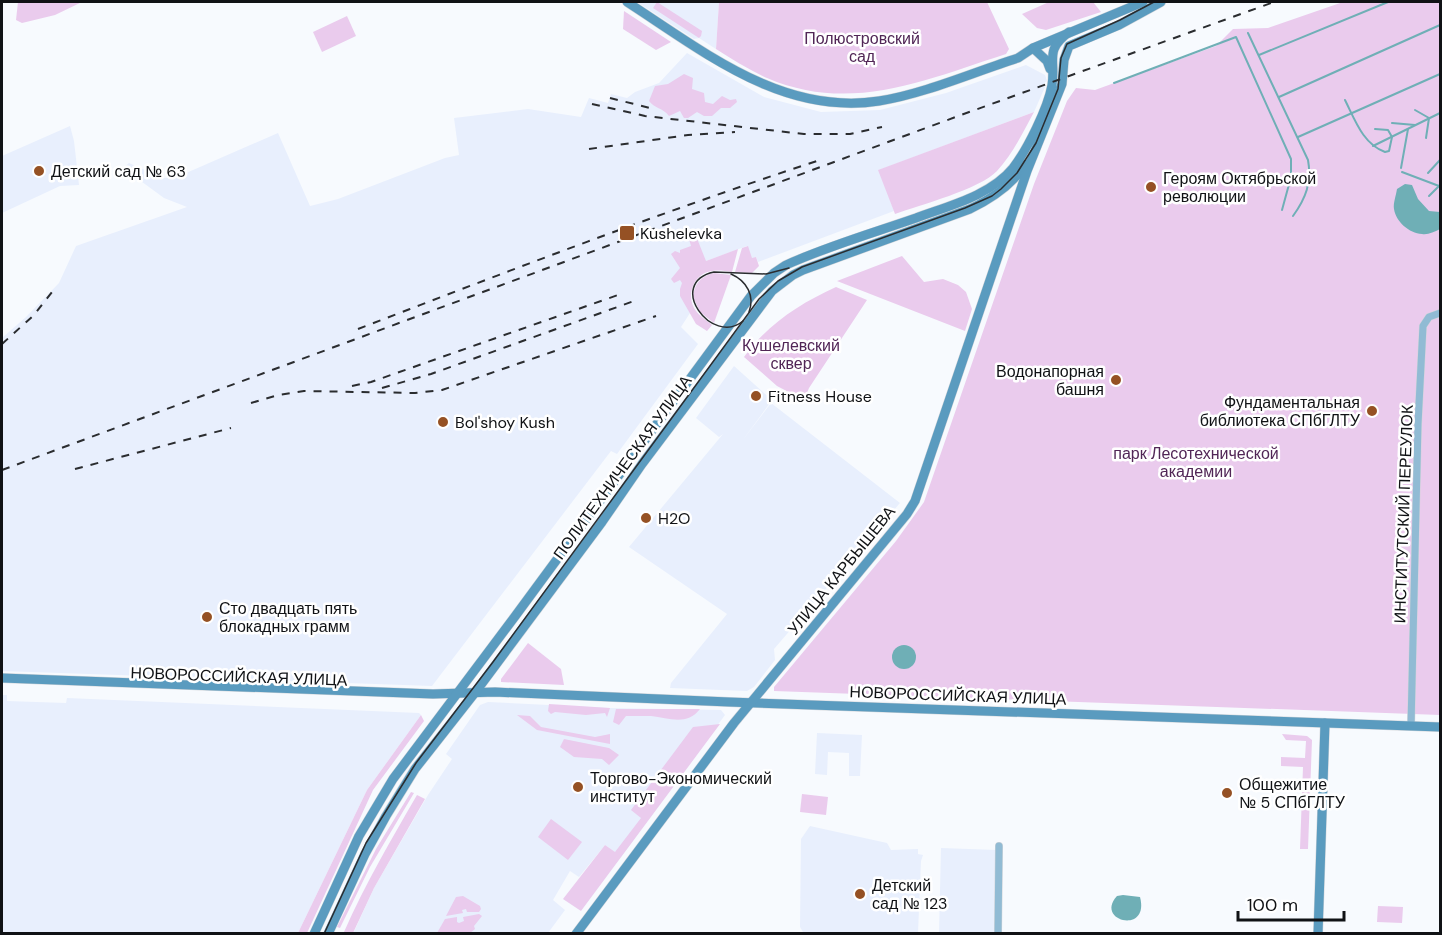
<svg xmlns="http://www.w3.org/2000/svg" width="1442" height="935" font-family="'DM Sans',sans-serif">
  <rect width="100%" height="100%" fill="#f7fafe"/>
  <g fill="#e8effd">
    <path d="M637,2h82l-3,47 -17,-11 -5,1z"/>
    <path d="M687,53l77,44 57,15 59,-2 66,-17 80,-28 19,10 2,6 -3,2 1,4 -11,25 -155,58 15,41 -136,51 -2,-5 -4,2 -5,-13 -60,22v37l3,8 -9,14 17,17 -81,110 -6,-3 -179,235 -430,-15v-333l24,-21 33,-34 17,-37 111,-39 -23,-9 -41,-30 6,-5 34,15 14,-1 101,-44 32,73 28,-7 107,-41 14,-3 -5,-37 74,-9 53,8 8,-19 19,5 3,-9 16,4 8,-6 24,-9z"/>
    <path d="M70,126l4,15 5,44 -19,1 -58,27v-57z"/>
    <path d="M734,366l39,35 -3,2 -28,38 29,-38 129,100 -126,146 1,11 -21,27 -7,4 -77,-3 1,-5 56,-69 -98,-67 94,-113 -4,3 -23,-19z"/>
    <path d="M2,695h5v6l59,2 1,-5 352,15 2,2 -54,75 -69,143 -296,1z"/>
    <path d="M488,702l122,6 111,2 4,5 -104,142 -16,-12 -26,32 -9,-6 -17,29 12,10 -17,23 -195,1 21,-46 54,-93 24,-36 -6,-5 34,-49z"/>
    <path d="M817,733l45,2 -2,41h-11v-23l-21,-1 -1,23 -12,-1z"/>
    <path d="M810,826l77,17 4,7 27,-1v5l5,1 -2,6 -3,72 -115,-1 -3,-5 1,-88z"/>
    <path d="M941,848l56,2 -3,83 -55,1z"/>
  </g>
  <g fill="#eacbed">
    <path d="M18,2h64l-27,13 -33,8 -6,-3z"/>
    <path d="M657,2l45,29 -1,5 -2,2 -46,-30z"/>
    <path d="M719,2h268l22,47 -3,5c-81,26 -155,60 -239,24 -18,-8 -35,-19 -51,-29z"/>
    <path d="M1049,2h44l8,10 -55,18 -9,-2 -15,-14z"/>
    <path d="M1343,2h97v713l-666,-24v-4l122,-146 28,-39 110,-318 33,-83 9,-13 19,2 121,-44 17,-17 35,-1z"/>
    <path d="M624,11l47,31 -15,8 -33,-21z"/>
    <path d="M347,16l9,20 -34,16 -9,-20z"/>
    <path d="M684,74l9,4 -1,11 12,4 1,9 8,2 9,-8 8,4 6,-1 1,3 -7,6h-9l-9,8h-8l-7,-4 -9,6h-4l-4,-7 -11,5c-6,-8 -15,-8 -20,-15l6,-15 13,-2z"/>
    <path d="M1034,112c-11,20 -21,42 -37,59 -17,18 -77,34 -102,43l-17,-44z"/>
    <path d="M696,236l10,25 32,-12 -6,23c-7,-1 -13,-2 -20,-1 -17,2 -26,22 -18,37 4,7 12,12 18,17l-5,6 -11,-7 -16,-28v-7l2,-6 -2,-3 -6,3 -3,-4 9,-11 -9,-14 4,-3 5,2v-3l11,-4 -2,-7z"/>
    <path d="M748,246l4,12 4,-1 3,9 -7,7 -17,-1 7,-24z"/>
    <path d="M902,256l22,26 19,-3 15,6 8,7 6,17 -7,22 -128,-50z"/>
    <path d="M714,273l17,2 -17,48 -14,-11 -7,-15c1,-13 8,-21 21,-24z"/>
    <path d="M836,287l31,13 -58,88 -5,12 -27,-14 -33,-29c24,-33 55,-53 92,-70z"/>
    <path d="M528,643l33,26 3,16 -63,-3v-3z"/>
    <path d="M549,704l61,4 -3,9 -2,-4 -19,2 -31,-3 -4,2 -3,-3z"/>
    <path d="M616,709h84c-13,17 -31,9 -49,7 -9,0 -17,0 -25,0l-7,9 -6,-3z"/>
    <path d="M421,715l3,6 -51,69 -66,143h-9l69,-143z"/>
    <path d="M517,715l13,1 11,11 54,10 15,-3v10l-73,-14z"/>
    <path d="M720,724l-139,187 -18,-12 42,-54 10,7 26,-34 -10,-8 62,-83z"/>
    <path d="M1282,734l25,2 5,4 -4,109h-8l3,-82 -22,-1v-9l24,1 1,-17 -20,-1z"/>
    <path d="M564,739l45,9 10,7 -10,10 -7,-6 -28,-2 -14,-10z"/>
    <path d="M411,792l3,1 -44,74 -30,61 -3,-1 39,-78z"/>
    <path d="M802,794l26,3 -2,18 -26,-3z"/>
    <path d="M417,795l8,4 -51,89 -21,45 -9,-1c21,-48 47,-92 73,-137z"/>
    <path d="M551,819l31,23 -14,18 -30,-23z"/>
    <path d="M463,896l17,10 1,3 -2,3h-12l-1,-3 -4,1 1,3 -17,3 10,-19z"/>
    <path d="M1378,906l25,1 -1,16 -25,-1z"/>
    <path d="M479,914l3,2 -8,10 1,3 -5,4h-33l8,-14 12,-2v5l2,1 5,-2 -1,-4z"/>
  </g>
  <g fill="#6fafb6">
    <path d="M1405,184l7,1 6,14 11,12 11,1v17c-6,3 -12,6 -18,5 -13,-1 -26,-12 -28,-25 -1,-6 2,-13 3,-20z"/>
    <circle cx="904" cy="657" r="12"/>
    <path d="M1123,895l17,2c10,38 -46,24 -23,-1z"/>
  </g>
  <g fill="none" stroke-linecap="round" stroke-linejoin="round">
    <g stroke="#6fafb6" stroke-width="2">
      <path d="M1248,33l60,127c4,22 -2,38 -15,56"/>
      <path d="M1259,55l129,-53"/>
      <path d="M1114,83l122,-46 55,122v18l-9,33"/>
      <path d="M1279,97l161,-72"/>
      <path d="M1345,100c10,20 18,44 40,52l4,-1 3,-14 -4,-7 -13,-1"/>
      <path d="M1415,110l14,8 -3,20"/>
      <path d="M1392,123l23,2"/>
      <path d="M1298,137l142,-63"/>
      <path d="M1373,146l67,-33"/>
      <path d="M1401,168l7,-39"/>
      <path d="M1402,172l37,14"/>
      <path d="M1428,173l12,-13"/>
      <path d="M1429,196l11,-11"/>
    </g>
    <defs>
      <g id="street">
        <path d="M1411,726l7,-302 5,-98 6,-9 11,-4"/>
        <path d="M998,934l1,-88"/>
      </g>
      <g id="secondary">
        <path d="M627,2c76,49 155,114 252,99 45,-7 95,-29 139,-43l15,-10 110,-46"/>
        <path d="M1033,48l14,13 3,8"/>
        <path d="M2,678l431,16 62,-2 234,10 711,25"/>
        <path d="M314,934l45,-98 34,-57 123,-164 235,-319 23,-23 12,-8c42,-19 87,-32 130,-47 32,-12 74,-22 97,-50 14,-18 35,-60 39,-83 4,-26 -8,-34 17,-53"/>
        <path d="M328,934l37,-80 21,-38 29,-47 59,-75 128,-172 40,-58 130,-173 21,-16 10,-5 167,-61c23,-11 42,-24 56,-45"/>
        <path d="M576,934l158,-211 173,-209 8,-13 112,-330 35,-87 2,-24 5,-14 50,-21 42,-23"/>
        <path d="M1318,934l7,-211"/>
      </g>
    </defs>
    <use href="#street" stroke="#d2d5d9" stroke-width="8"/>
    <use href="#secondary" stroke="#d2d5d9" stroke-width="10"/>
    <use href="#street" stroke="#91bbd4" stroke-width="7"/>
    <use href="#secondary" stroke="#5a9bbf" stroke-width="9"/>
    <g stroke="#2a2c2f" stroke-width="1.5">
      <path d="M731,274c16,7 24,22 18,38"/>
      <path d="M743,321c-31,26 -78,-38 -29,-49l52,2 23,-6"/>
      <path d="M324,934l42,-91 50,-80 77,-101 266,-363 19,-18 24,-14 163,-59 27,-12 9,-7 16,-16 19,-30 22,-54 3,-31 6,-14 53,-24 34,-18"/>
    </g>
    <g stroke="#2a2c2f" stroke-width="2" stroke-dasharray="8 8" stroke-linecap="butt">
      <path d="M610,98l40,10"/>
      <path d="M592,104l53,12 159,18h46l32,-7"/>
      <path d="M589,149l99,-14 47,-3"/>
      <path d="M358,329c153,-59 306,-118 462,-169"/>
      <path d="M2,344l32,-29 18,-23"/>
      <path d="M352,386l19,-4 247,-87"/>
      <path d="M382,388l49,-14 203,-73"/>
      <path d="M251,403l27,-8 26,-4 111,2 27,-3 214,-74"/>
      <path d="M75,469l156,-41"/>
      <path d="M2,470l959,-355 313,-113"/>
    </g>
  </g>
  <g fill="#955124" stroke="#fff" stroke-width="2">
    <circle cx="39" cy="171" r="6"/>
    <circle cx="1151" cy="187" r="6"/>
    <rect x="619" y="225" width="16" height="16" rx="3"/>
    <circle cx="1116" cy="380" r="6"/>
    <circle cx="756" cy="396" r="6"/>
    <circle cx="1372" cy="411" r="6"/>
    <circle cx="443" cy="422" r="6"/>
    <circle cx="646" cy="518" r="6"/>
    <circle cx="207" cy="617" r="6"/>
    <circle cx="578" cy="787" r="6"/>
    <circle cx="1227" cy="793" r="6"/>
    <circle cx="860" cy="894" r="6"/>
  </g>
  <g text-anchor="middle" stroke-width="5" stroke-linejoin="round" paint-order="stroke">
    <g font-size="16" fill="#512656" stroke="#fff">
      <text x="862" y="44">Полюстровский<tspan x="862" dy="18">сад</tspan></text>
      <text x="791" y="351">Кушелевский<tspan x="791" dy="18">сквер</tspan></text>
      <text x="1196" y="459">парк Лесотехнической<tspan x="1196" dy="18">академии</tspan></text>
    </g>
    <g font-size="16" fill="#101215" stroke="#fff" text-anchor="start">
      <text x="51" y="177">Детский сад № 63</text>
      <text x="1163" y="184">Героям Октябрьской<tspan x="1163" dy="18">революции</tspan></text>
      <text x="640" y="239">Kushelevka</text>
      <text x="1104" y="377" text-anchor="end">Водонапорная<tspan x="1104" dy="18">башня</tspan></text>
      <text x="768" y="402">Fitness House</text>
      <text x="1360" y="408" text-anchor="end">Фундаментальная<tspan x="1360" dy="18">библиотека СПбГЛТУ</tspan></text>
      <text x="455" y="428">Bol'shoy Kush</text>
      <text x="658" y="524">H2O</text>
      <text x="219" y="614">Сто двадцать пять<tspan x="219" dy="18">блокадных грамм</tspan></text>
      <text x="590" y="784">Торгово-Экономический<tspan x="590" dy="18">институт</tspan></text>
      <text x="1239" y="790">Общежитие<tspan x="1239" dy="18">№ 5 СПбГЛТУ</tspan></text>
      <text x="872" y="891">Детский<tspan x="872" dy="18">сад № 123</tspan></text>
    </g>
    <g font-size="16" fill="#101215" stroke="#fff">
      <text transform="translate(622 467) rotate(-54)" y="6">ПОЛИТЕХНИЧЕСКАЯ УЛИЦА</text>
      <text transform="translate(1403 514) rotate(-88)" y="6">ИНСТИТУТСКИЙ ПЕРЕУЛОК</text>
      <text transform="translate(841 570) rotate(-51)" y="6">УЛИЦА КАРБЫШЕВА</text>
      <text transform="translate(239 676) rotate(2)" y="6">НОВОРОССИЙСКАЯ УЛИЦА</text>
      <text transform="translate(958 695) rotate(2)" y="6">НОВОРОССИЙСКАЯ УЛИЦА</text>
    </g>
  </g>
  <rect width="1442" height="935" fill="none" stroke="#101215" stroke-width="6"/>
  <path d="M1238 911v9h106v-9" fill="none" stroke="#101215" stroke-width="3"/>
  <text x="1247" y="911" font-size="18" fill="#101215" stroke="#ffffff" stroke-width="4.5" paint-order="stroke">100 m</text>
</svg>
